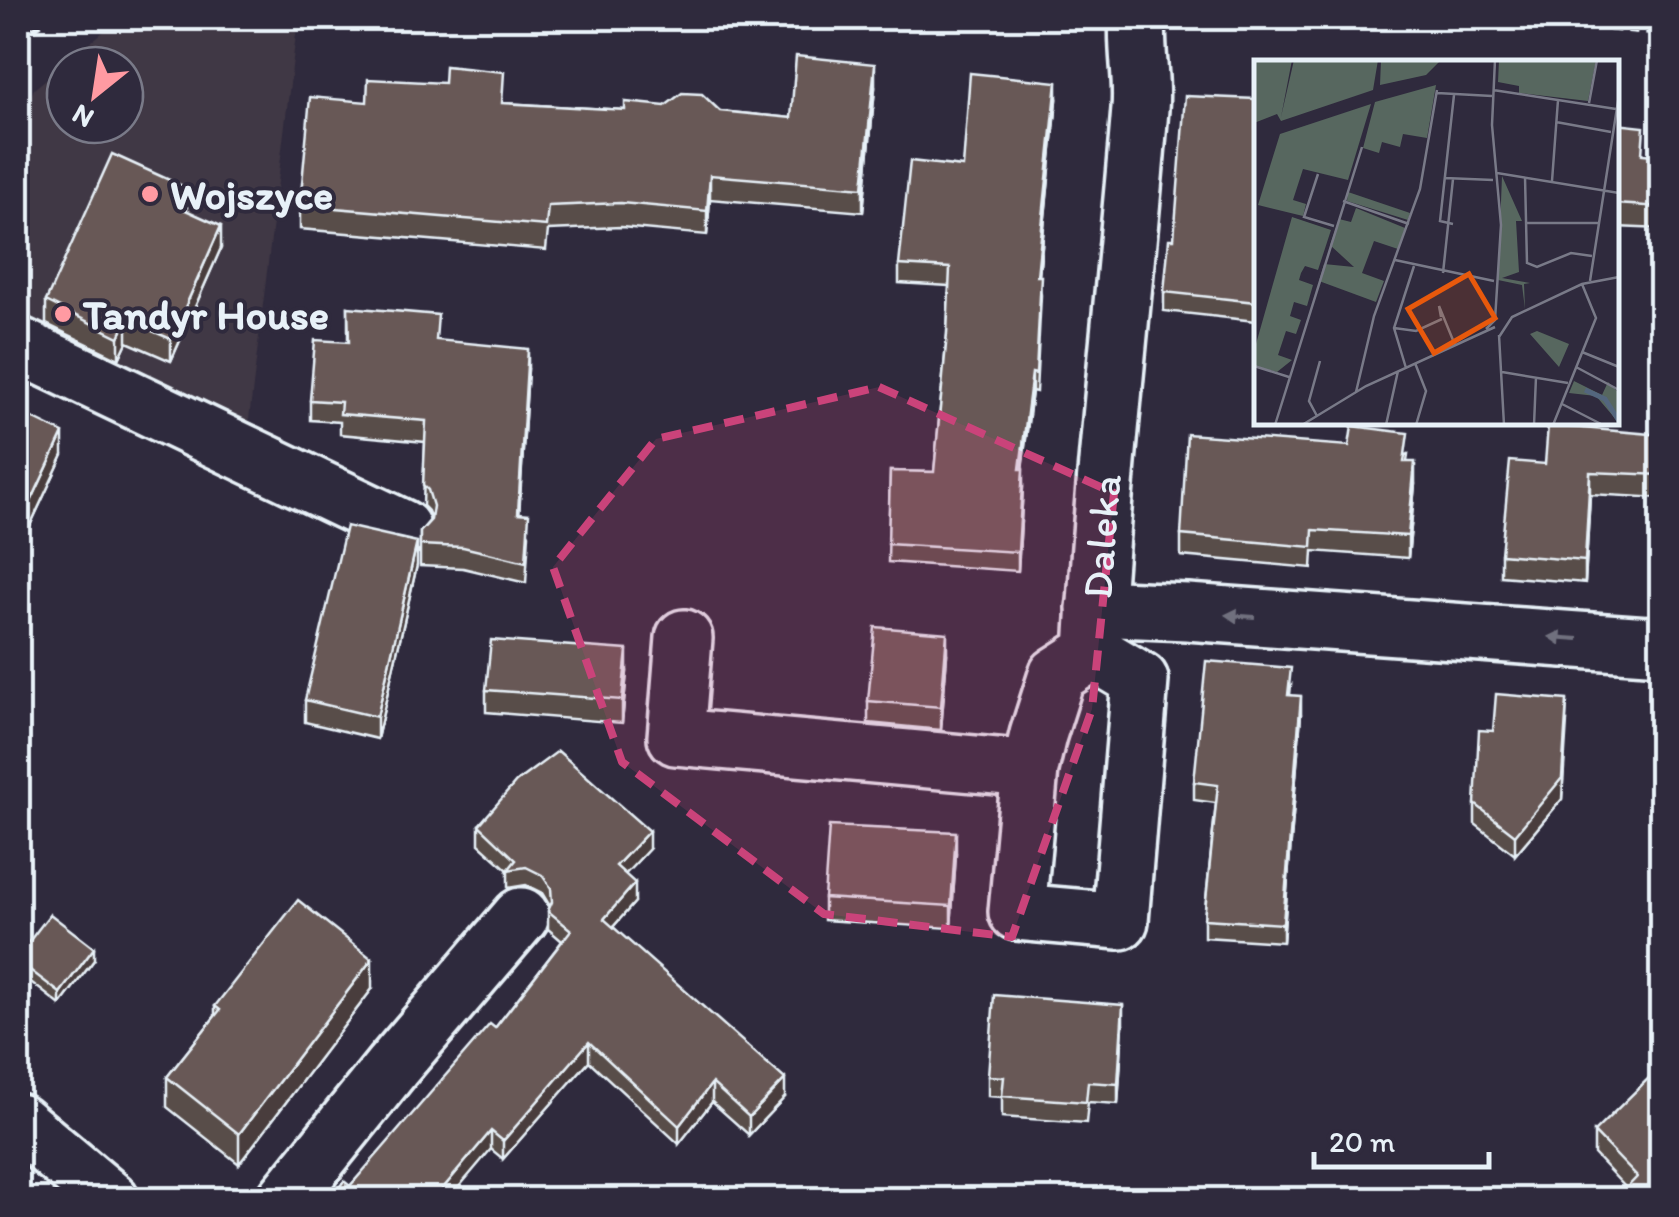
<svg xmlns="http://www.w3.org/2000/svg" width="1679" height="1217" font-family="Itim,sans-serif">
  <rect width="100%" height="100%" fill="#2f2a3d"/>
  <filter id="ink" filterUnits="userSpaceOnUse"><feTurbulence type="fractalNoise" baseFrequency=".01" numOctaves="2"/><feDisplacementMap in="SourceGraphic" scale="20" xChannelSelector="R" yChannelSelector="G"/><feConvolveMatrix kernelMatrix="1 2 1 2 8 2 1 2 1" color-interpolation-filters="sRGB"/></filter>
  <g filter="url(#ink)">
    <path fill="#403844" fill-rule="evenodd" d="M120,18h178l-50,409 -230,-109v-194l16,-35zM65,65h60v60h-60z"/>
    <g fill="none" stroke-linecap="round" stroke-linejoin="round">
      <defs>
        <g id="minor">
          <path d="M18,345l384,183"/>
          <path d="M1095,608l92,4 475,34"/>
          <path d="M684,638l-8,99 354,32"/>
          <path id="s1" d="M1093,652l47,28 -20,241 -103,-9 13,-143 8,-34 19,-60 36,-23c10,-182 32,-362 47,-543 3,-29 -5,-60 -2,-91"/>
          <path d="M18,1122l93,78"/>
          <path d="M285,1200l107,-133 129,-151"/>
        </g>
      </defs>
      <use href="#minor" stroke="#e8f1f8" stroke-width="62"/>
      <g stroke="#e8f1f8" stroke-width="6" stroke-dasharray="10 8" stroke-linecap="butt">
        <path d="M1484,18l178,15"/>
        <path d="M18,40l31,-22"/>
      </g>
      <use href="#minor" stroke="#2f2a3d" stroke-width="55"/>
    </g>
    <g fill="#594d4a" stroke="#e8f1f8" stroke-width="2.5">
      <path d="M444,83l60,20 121,7 95,1 71,7 84,-30 -12,124 -153,-13 -3,36 -86,-8 -73,3 -2,20 -246,-21v-24l67,-103z"/>
      <path d="M1256,99v222l-92,-10v-19l10,-53z"/>
      <path d="M1057,100l-18,176 2,19 -5,97 -4,-1 -10,78 1,18 -5,84 -130,-9 2,-91 44,1 13,-138 2,-48 -50,-3v-18l64,-98z"/>
      <path d="M1616,124l27,30 19,2v73l-46,-2z"/>
      <path d="M187,211l34,37 -50,113 -44,-19 -8,17 -73,-35v-23z"/>
      <path d="M348,307l90,34 90,28 -9,144 10,21 -3,49 -63,-15 -43,-2v-34l11,-13 -3,-8 -5,-5 2,-64 -85,-8v-12l-30,-2v-20l38,-58z"/>
      <path d="M18,411l45,44 -35,75 -10,-5z"/>
      <path d="M1662,435v63l-72,-4 -5,89 -84,-7v-22l44,-90z"/>
      <path d="M1408,454l-1,8 8,22 -7,74 -95,-7 -1,17 -131,-12v-21z"/>
      <path d="M417,565l-40,174 -72,-17v-22z"/>
      <path d="M947,655l-6,75 -73,-7v-22z"/>
      <path d="M627,672l-5,51 -136,-11v-22z"/>
      <path d="M1291,685l-1,10 11,19 -18,228 -79,-5v-18l12,-116 -22,-3v-18z"/>
      <path d="M1567,721l-5,78 -47,56 -40,-31v-20l18,-73z"/>
      <path d="M479,825l170,24 -24,25 10,28 -22,25 172,170 -36,38 -37,-33 -33,42 -90,-83 -86,98 -12,-10 -141,37 145,-158 67,-87 -14,-12v-18l2,-5 -8,-13 -16,-8 -18,3v-18l-29,-26z"/>
      <path d="M956,854l-5,74 -127,-8v-22z"/>
      <path d="M18,956l76,4 -34,45 -42,-33z"/>
      <path d="M372,989l-133,175 -72,-57v-30l48,-61v-10z"/>
      <path d="M1123,1026l-5,78 -30,-2 -2,21 -84,-6v-20l-14,-1v-20z"/>
      <path d="M1594,1132l68,68 -36,-12 -32,-34z"/>
    </g>
    <g fill="#493e3c" stroke="#e8f1f8" stroke-width="2.5">
      <path d="M875,64v24l-12,124v-24z"/>
      <path d="M1057,82v18l-20,194v-18z"/>
      <path d="M710,175v24l-3,36v-24z"/>
      <path d="M187,188v23l-8,-4z"/>
      <path d="M221,226v22l-50,113v-22z"/>
      <path d="M127,320v22l-8,17v-22z"/>
      <path d="M528,349v20l-10,164v-20z"/>
      <path d="M1032,373v18l-12,96v-18z"/>
      <path d="M63,433v22l-35,75v-22z"/>
      <path d="M1415,462v22l-7,74v-22z"/>
      <path d="M1023,469v18l-5,84v-19z"/>
      <path d="M1590,472v22l-5,89v-22z"/>
      <path d="M417,542v23l-40,174v-22z"/>
      <path d="M947,633v22l-6,75v-23z"/>
      <path d="M627,650v22l-5,51v-23z"/>
      <path d="M1301,696v18l-18,228v-18z"/>
      <path d="M1567,700l-5,99 -47,56v-20z"/>
      <path d="M29,803v28l-11,20v-29z"/>
      <path d="M649,831v18l-33,35v-18z"/>
      <path d="M956,832v22l-5,74v-22z"/>
      <path d="M635,883v19l-31,35v-18z"/>
      <path d="M94,948v12l-34,45v-12z"/>
      <path d="M372,959v30l-133,175v-30z"/>
      <path d="M1123,1005v21l-5,78v-20z"/>
      <path d="M589,1042v19l-86,98v-18z"/>
      <path d="M785,1079v18l-36,38v-18z"/>
      <path d="M712,1083v19l-33,42v-18z"/>
      <path d="M491,1131v18l-43,51h-15z"/>
    </g>
    <g fill="#685956" stroke="#e8f1f8" stroke-width="2.5">
      <path d="M796,56l79,8 -12,124 -153,-13 -3,36 -86,-8 -73,3 -2,20 -246,-21 10,-108 57,5 1,-23 76,4 1,-17 59,6 -2,31 123,7v-8l40,4 17,-13 20,1 18,17 71,7z"/>
      <path d="M970,73l87,9 -20,194h4l-5,98 -4,-1 -12,96h3l-5,83 -130,-8 2,-73 44,1 13,-138 3,-66 -51,-3 11,-104 53,6z"/>
      <path d="M1185,96l71,3v203l-92,-10 5,-53h5z"/>
      <path d="M1616,124l28,3 -2,27 20,2v51l-46,-3z"/>
      <path d="M112,154l75,34 -8,19 42,19 -50,113 -44,-19 -8,17 -73,-36z"/>
      <path d="M348,307l90,8 -2,25 92,9 -10,164 11,1 -3,48 -63,-15 -43,-2v-13l11,-12 2,-14 -5,-16 -5,-5 3,-64 -86,-7 1,-12 -31,-2 5,-60 34,2z"/>
      <path d="M18,411l45,22 -35,75 -10,-5z"/>
      <path d="M1548,425l114,10v40l-72,-3 -5,89 -84,-7 9,-93 35,3z"/>
      <path d="M1352,426l56,7 -4,29h11l-7,74 -95,-6 -1,17 -131,-12 6,-101 162,12z"/>
      <path d="M346,526l71,16 -40,175 -72,-17z"/>
      <path d="M875,627l72,6 -6,74 -73,-6z"/>
      <path d="M491,640l136,10 -5,50 -136,-10z"/>
      <path d="M1206,661l85,7 -3,27 13,1 -18,228 -79,-5 14,-134 -24,-3z"/>
      <path d="M1496,694l71,6 -5,78 -47,57 -40,-31 4,-74 14,1z"/>
      <path d="M558,751l91,80 -33,35 19,17 -31,36 181,160 -36,38 -37,-34 -33,43 -90,-84 -86,99 -12,-10 -58,69h-104l15,-19 6,5 140,-162 5,4 76,-98 -23,-19 4,-9 -1,-14 -9,-13 -16,-8 -18,3 8,-10 -37,-35 37,-43z"/>
      <path d="M18,796l11,7 -11,19z"/>
      <path d="M829,826l127,6 -5,74 -127,-8z"/>
      <path d="M298,900l74,59 -133,175 -72,-57 53,-67 -5,-4z"/>
      <path d="M50,914l44,34 -34,45 -42,-32v-5z"/>
      <path d="M994,995l129,10 -5,79 -30,-2 -2,20 -84,-6 2,-19 -16,-1z"/>
      <path d="M1662,1065v135h-47l22,-23 -43,-45z"/>
    </g>
    <defs><path id="oneway-solid" d="M-6-.8H1V-3.2L6.5 0L1 3.2V.8H-6Z" transform="scale(2.5)"/></defs>
    <g fill="#70707e">
      <use href="#oneway-solid" transform="translate(1240 616) rotate(-176)"/>
      <use href="#oneway-solid" transform="translate(1564 638) rotate(-176)"/>
    </g>
  </g>
  <path fill="#ca437a" fill-opacity="0.2" stroke="#ca437a" stroke-width="8" stroke-dasharray="20 12" stroke-linejoin="round" d="M879,387l235,106 -22,216 -80,228 -188,-23 -202,-152 -69,-195 103,-128z"/>
  <g fill="#ff9aa2" stroke="#2f2a3d" stroke-width="4">
    <circle cx="150" cy="194" r="10"/>
    <circle cx="63" cy="314" r="10"/>
  </g>
  <g text-anchor="middle" stroke-width="8" stroke-linejoin="round" paint-order="stroke">
    <g font-size="42" font-weight="bold" fill="#e8f1f8" stroke="#2f2a3d" text-anchor="start">
      <text x="170" y="209">Wojszyce</text>
      <text x="83" y="329">Tandyr House</text>
    </g>
    <g font-size="42" fill="#e8f1f8" stroke="#2f2a3d">
      <text dy="15" stroke="none"><textPath href="#s1" startOffset="800">Daleka</textPath></text>
    </g>
  </g>
  <g transform="translate(1254 60)">
    <rect width="365" height="365" fill="#2f2a3d"/>
    <path d="M0,0h38l-11,57 13,-57h84l-5,30 -92,31 -4,-7 -23,9zM127,0h60l-15,15 -46,10zM245,0h97l-8,41 -69,-8v-7l-21,-4zM182,25l-9,53 -24,-4 -3,13 -18,-5 -3,11 -16,-5 12,-46zM117,44l-23,76 -45,-11 -10,31 13,4 -3,12 -45,-11 22,-71zM248,116l20,45h-6l3,51 -17,6 28,5 -6,1 1,25 -3,-24 -24,-5zM94,132l62,21 -2,7 -61,-19zM102,148l49,20 -7,21 -24,-8 -12,32 22,8 -8,21 -57,-21 5,-17 30,3 -24,-22 9,-26 12,3zM38,157l39,13 -13,40 -13,-4 -4,7 -2,7 14,5 -6,21 -13,-4 -4,14 11,4 -5,14 -10,-3 -8,24 14,5 -15,12 -23,-6v-15zM283,271l32,13 -10,23 -29,-33zM320,321l28,14 6,-13 11,11v30l-23,-27 -27,-3z" fill="#57675f"/>
    <path fill="none" stroke="#53667e" stroke-width="5" d="M331,330l20,9 14,22"/>
    <path fill="none" stroke="#797a88" stroke-width="2.5" d="M239,30l123,19M183,33l55,3M335,43l8,-43M302,62l55,10M243,113l122,20M64,114l-14,43 30,9M271,117l2,86 10,4 34,-14 21,3M191,118l48,2M298,121l6,-81M89,141l66,23M273,163h71M199,164l-13,-3 14,-126M141,200l99,21M189,213l10,-94M336,221l29,-186M187,257l-2,-11 16,39M140,268l22,3 26,-12M232,269l9,-9 6,-95 -9,-100 3,-65M245,275l5,90M245,277l13,-20 70,-33 37,-7M328,292l37,15M161,303l11,28 -10,34M0,306l35,11M322,307l43,23M152,308l-12,-40 20,-62M248,312l66,11M102,332l18,-76 46,-127 17,-99M308,344l41,21M63,356l-8,-15 11,-40M21,365l87,-278M48,365l64,-39 129,-59M132,365l12,-54M280,365l2,-48M299,365l43,-107 -14,-34"/>
    <path fill="#e8590c" fill-opacity="0.15" stroke="#e8590c" stroke-width="5" d="M215,214l26,44 -61,35 -26,-44z"/>
    <rect width="365" height="365" fill="none" stroke="#e8f1f8" stroke-width="5"/>
  </g>
  <rect width="1679" height="1217" fill="none" stroke="#2f2a3d" stroke-width="60"/>
  <rect x="30" y="30" width="1619" height="1157" fill="none" stroke="#e8f1f8" stroke-width="4" filter="url(#ink)"/>
  <g transform="translate(95 95) rotate(210)"><circle r="48" fill="#2f2a3d" stroke="#797a88" stroke-width="2.5"/>
  <path d="M0-8L18 38L0 25L-18 38Z" fill="#ff9aa2"/>
  <text y="-15" font-size="28" font-weight="bold" text-anchor="middle" fill="#e8f1f8">N</text>
  </g>
  <path d="M1314 1152v15h175v-15" fill="none" stroke="#e8f1f8" stroke-width="5"/>
  <text x="1329" y="1152" font-size="30" fill="#e8f1f8" stroke="#2f2a3d" stroke-width="8" paint-order="stroke">20 m</text>
</svg>
